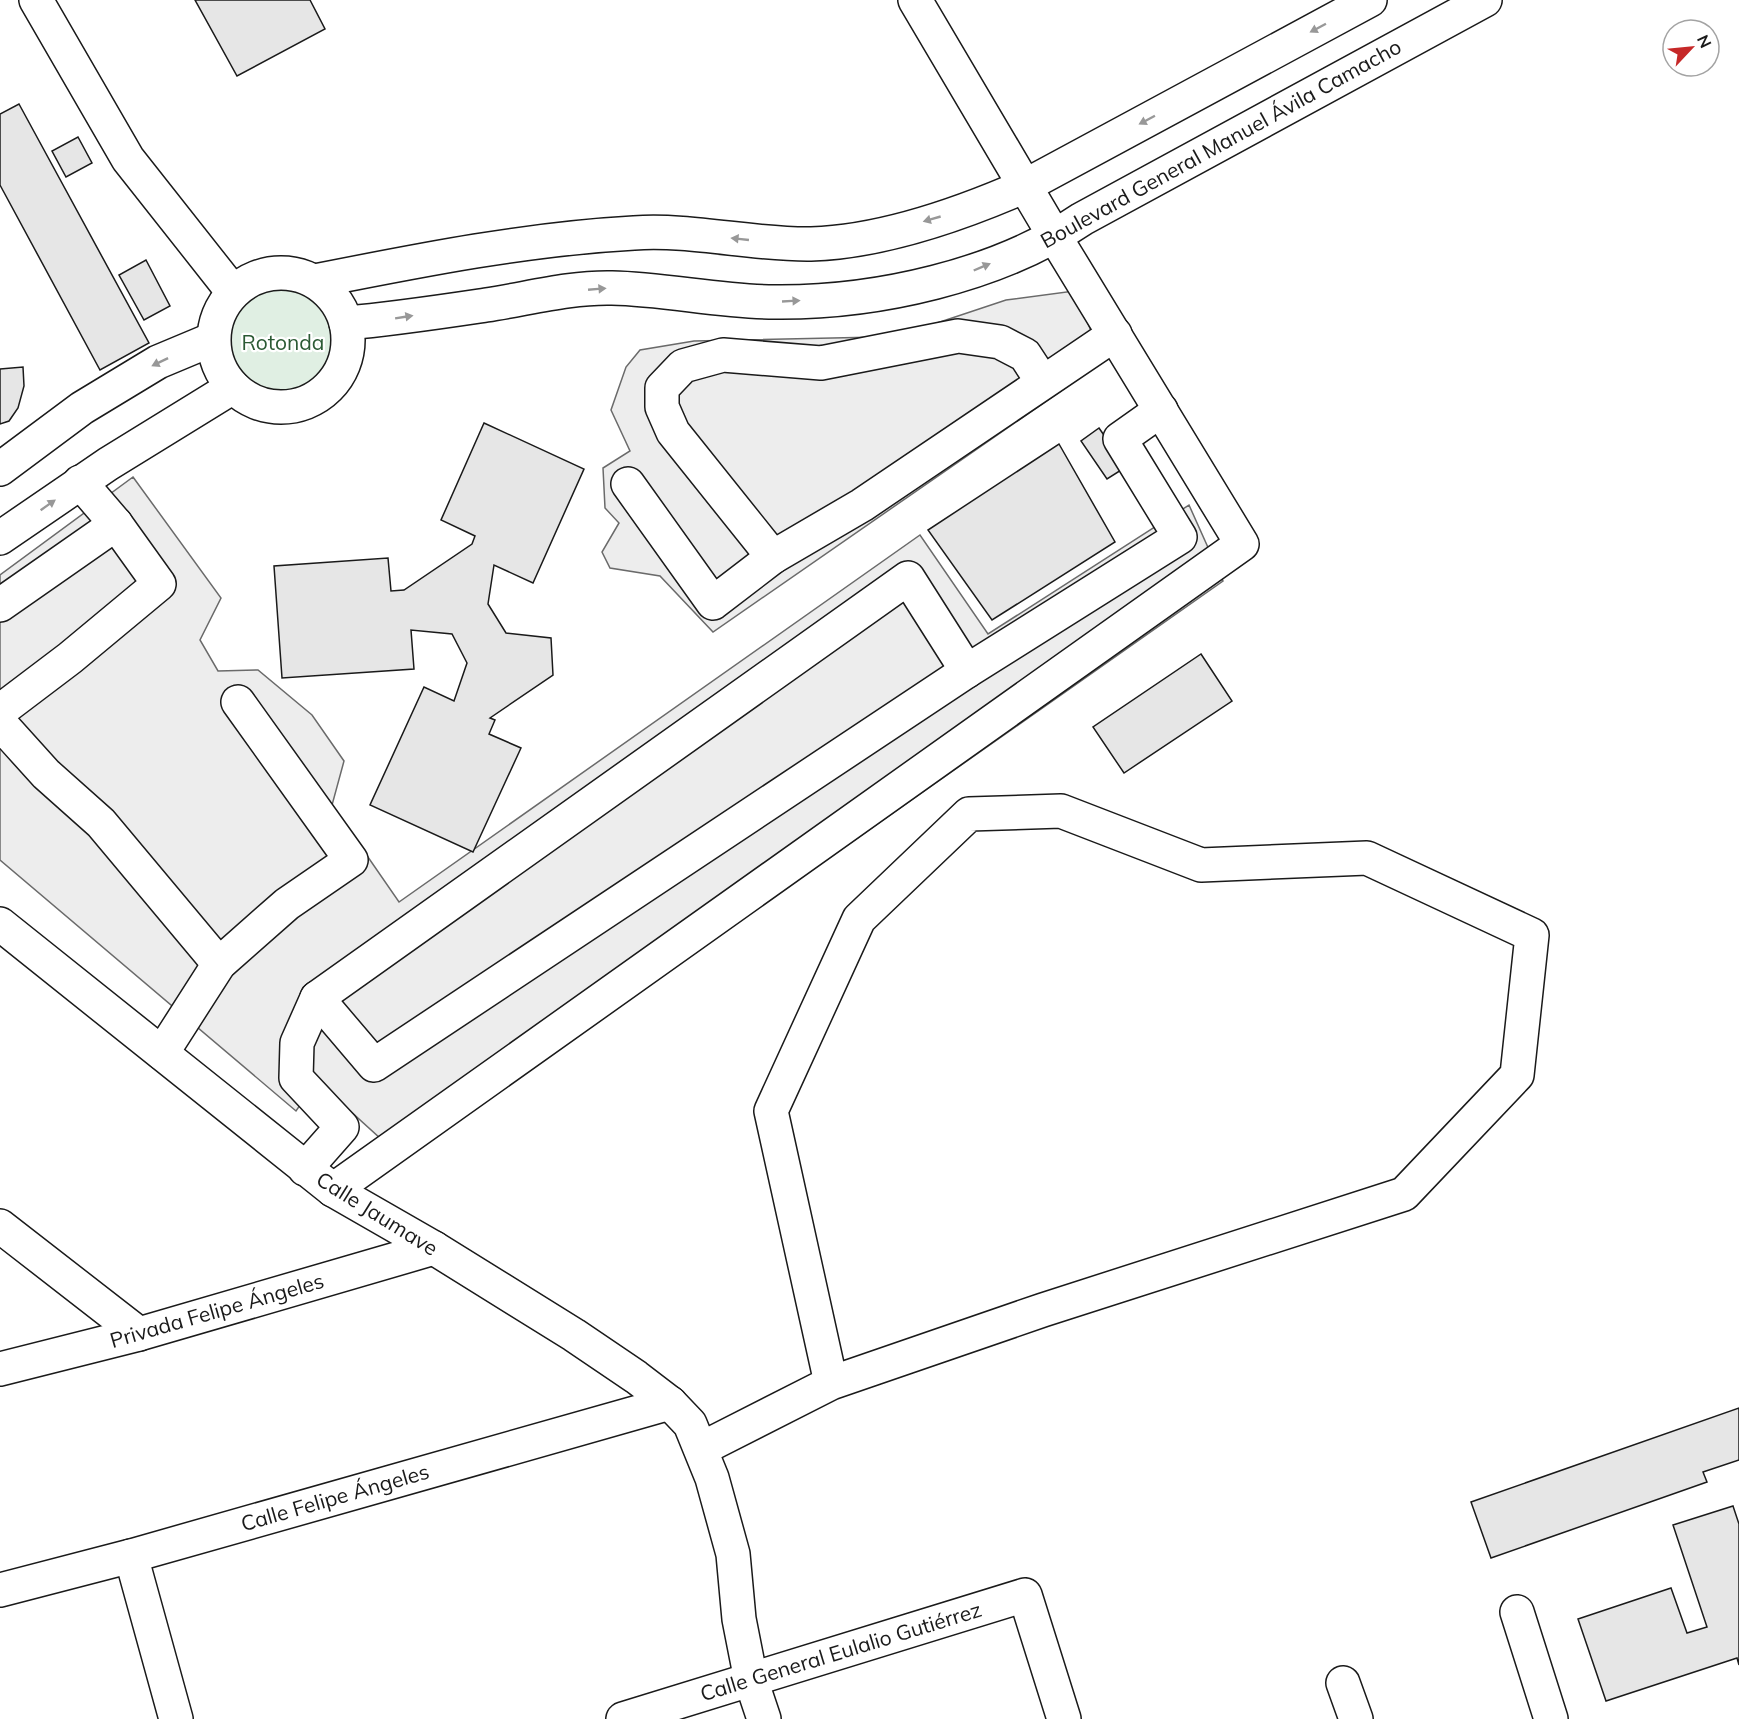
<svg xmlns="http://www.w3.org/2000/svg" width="1739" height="1719" font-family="Mulish,sans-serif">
  <rect width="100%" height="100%" fill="#fff"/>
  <circle fill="#e0efe3" stroke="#6a6a6a" stroke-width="1.5" cx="283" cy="343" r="57"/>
  <g fill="#ededed" stroke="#6a6a6a" stroke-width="1.5">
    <path d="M1074,291l30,70 -391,271 -53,-56 -50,-8 -8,-16 17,-29 -14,-15 -2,-40 27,-17 -19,-41 15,-43 14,-17 54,-9 185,-4 43,-9 84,-28z"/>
    <path d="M133,477l88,121 -21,42 18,31 40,-1 54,45 32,46 -12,44 67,97 521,-367 68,99 201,-129 34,76 -821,577 -85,-77 -21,30 -296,-251v-285z"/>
  </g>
  <g fill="#e6e6e6" stroke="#1a1a1a" stroke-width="1.5">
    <path d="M195,0h115l15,29 -88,47z"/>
    <path d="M19,104l130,239 -49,27 -100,-185v-71z"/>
    <path d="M78,137l14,26 -26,14 -14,-26z"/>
    <path d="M146,260l24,46 -26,14 -25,-45z"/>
    <path d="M23,367l1,19 -6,22 -9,13 -9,3v-55z"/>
    <path d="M484,423l100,46 -51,114 -39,-18 -6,39 18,29 45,5 2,37 -63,43 5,2 -6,14 32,14 -48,104 -103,-47 54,-118 30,14 13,-38 -15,-29 -41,-4 3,39 -132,9 -8,-112 114,-8 3,33 13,-1 68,-46 3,-8 -34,-16z"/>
    <path d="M1099,428l27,39 -19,12 -26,-38z"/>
    <path d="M1059,444l56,98 -123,78 -64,-90z"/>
    <path d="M1201,654l31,47 -108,72 -31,-46z"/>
    <path d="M1739,1408v52l-36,12 4,10 -216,76 -20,-56z"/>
    <path d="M1733,1506l6,18v141l-2,-7 -131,43 -28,-82 93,-31 16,45 20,-6 -34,-102z"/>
  </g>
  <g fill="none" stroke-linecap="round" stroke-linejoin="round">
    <defs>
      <g id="minor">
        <path d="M36,0l92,159 105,133"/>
        <circle cx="281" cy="340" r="67"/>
        <path d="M315,281c106,-21 211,-42 319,-48 59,-4 118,12 177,11 70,-2 150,-30 214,-58l345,-186"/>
        <path d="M346,323c47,-4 93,-11 140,-18 41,-6 83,-18 126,-17 54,1 108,14 163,14 101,1 223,-26 307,-83l403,-219"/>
        <path d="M0,469l82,-61 76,-46 55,-23"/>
        <path d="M628,484l85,119 60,-46 89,-52 253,-171"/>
        <path d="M0,538l108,-74 125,-77"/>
        <path d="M773,557l-100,-125 -11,-25v-19l21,-22 40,-11 98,8 137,-27 42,6 25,13 17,26"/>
        <path d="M0,605l116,-81"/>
        <path d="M0,711l70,-53 89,-74 -43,-60 -36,-42"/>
        <path d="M0,723l46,51 55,49 118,141"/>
        <path d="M0,924l333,266 101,58 140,87 62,42 34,26 20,21 22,54 21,76 6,65 12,61 13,39"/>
        <path d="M317,998l57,67 593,-394 213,-134 -60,-98 41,-29"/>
        <path d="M162,1053l57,-89 68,-60 64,-44 -113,-158"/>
        <path d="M305,1169l37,-42 -46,-49 1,-35 20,-45 591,-420 59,93"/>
        <path d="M333,1190l909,-646 -187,-307 -140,-237"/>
        <path d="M0,1226l139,108"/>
        <path d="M0,1369l139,-35 295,-86"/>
        <path d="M701,1449l130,-66 212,-73 361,-116 113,-119 15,-140 -165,-77 -166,7 -140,-54 -92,3 -110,105 -88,192 60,272"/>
        <path d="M131,1556l45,163"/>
        <path d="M0,1590l131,-34 539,-153"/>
        <path d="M1517,1612l34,107"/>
        <path d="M1343,1683l13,36"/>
        <path d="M623,1719l402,-124 39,124"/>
      </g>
    </defs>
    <use href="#minor" stroke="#1a1a1a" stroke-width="36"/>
    <use href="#minor" stroke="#fff" stroke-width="33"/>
  </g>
  <defs><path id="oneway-solid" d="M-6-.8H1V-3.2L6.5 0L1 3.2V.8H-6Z" transform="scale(1.5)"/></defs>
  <g fill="#989898">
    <use href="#oneway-solid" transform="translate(1318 28) rotate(152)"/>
    <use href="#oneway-solid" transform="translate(1147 120) rotate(152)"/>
    <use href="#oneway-solid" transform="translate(932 219) rotate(164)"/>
    <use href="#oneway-solid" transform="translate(740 239) rotate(-174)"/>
    <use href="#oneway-solid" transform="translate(982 267) rotate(-23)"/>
    <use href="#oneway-solid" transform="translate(597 289) rotate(-5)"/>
    <use href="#oneway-solid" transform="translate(791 301) rotate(-3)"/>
    <use href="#oneway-solid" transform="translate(404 317) rotate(-9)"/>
    <use href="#oneway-solid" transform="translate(160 362) rotate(154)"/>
    <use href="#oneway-solid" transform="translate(48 505) rotate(-35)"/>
  </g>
  <g text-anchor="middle" stroke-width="4.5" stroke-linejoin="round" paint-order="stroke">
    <g font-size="21" fill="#1a1a1a" stroke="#fff">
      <text transform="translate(1221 144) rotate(-29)" y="7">Boulevard General Manuel Ávila Camacho</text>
      <text transform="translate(377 1214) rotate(32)" y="7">Calle Jaumave</text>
      <text transform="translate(217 1311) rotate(-16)" y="7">Privada Felipe Ángeles</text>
      <text transform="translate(335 1498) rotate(-16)" y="7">Calle Felipe Ángeles</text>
      <text transform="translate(841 1652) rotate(-17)" y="7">Calle General Eulalio Gutiérrez</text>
    </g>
    <g font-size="21" fill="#2b5a34" stroke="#fff">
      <text x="283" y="350">Rotonda</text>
    </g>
  </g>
  <g transform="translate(1691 48) rotate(64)"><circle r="28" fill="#ffffff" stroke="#a3a3a3" stroke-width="1.5"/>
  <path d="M0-4.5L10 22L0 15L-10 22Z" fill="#c62828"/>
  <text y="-9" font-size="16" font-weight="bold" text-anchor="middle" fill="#1a1a1a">N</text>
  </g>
</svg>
